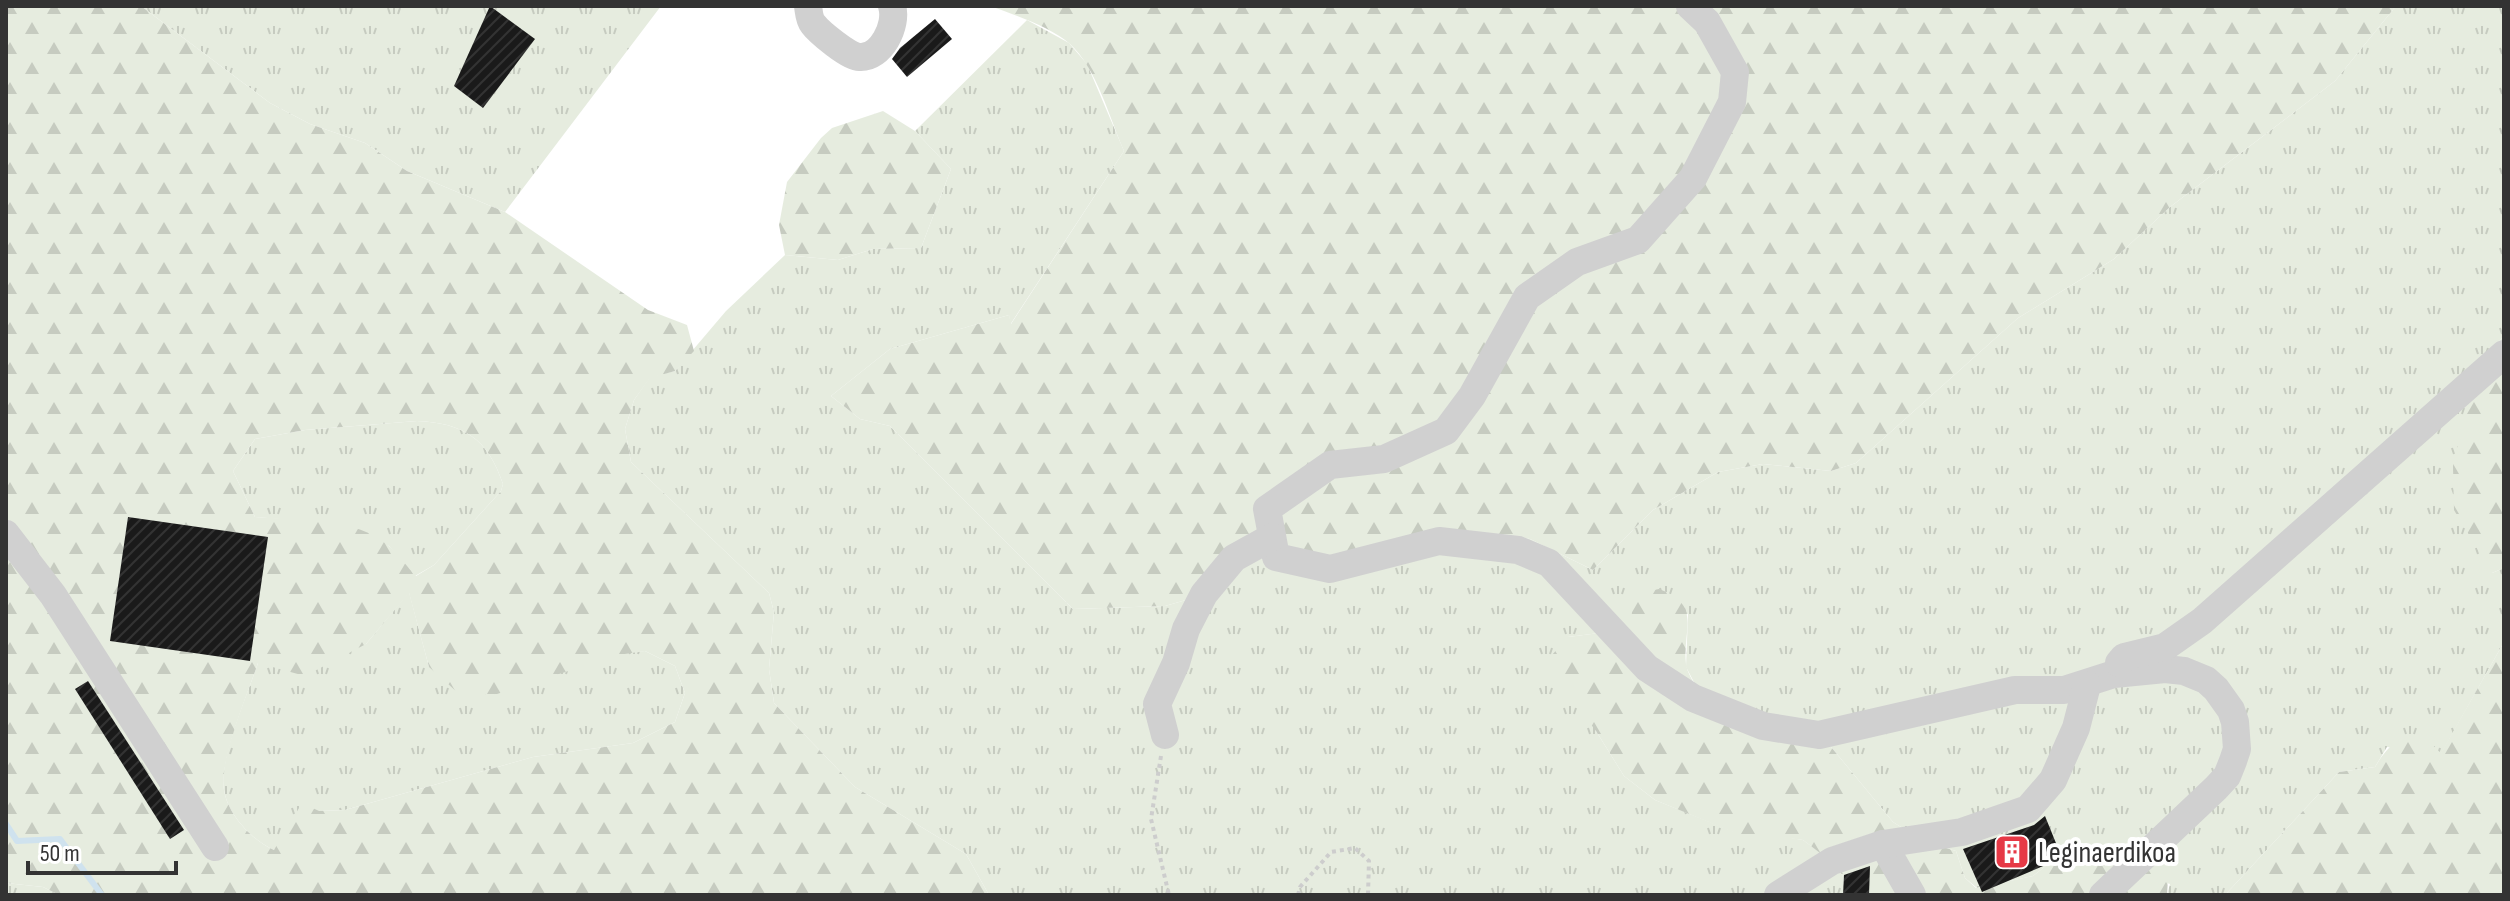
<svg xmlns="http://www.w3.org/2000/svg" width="2510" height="901" font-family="'Sofia Sans Condensed',sans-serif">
  <defs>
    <pattern id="grass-tufts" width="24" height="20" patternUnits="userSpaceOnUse" patternTransform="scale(2)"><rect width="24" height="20" fill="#e6ecdf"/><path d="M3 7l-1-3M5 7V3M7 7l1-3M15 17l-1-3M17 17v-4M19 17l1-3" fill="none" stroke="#c6cbc0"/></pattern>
    <pattern id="forest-firs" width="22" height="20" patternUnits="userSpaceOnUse" patternTransform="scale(2)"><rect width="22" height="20" fill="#e6ecdf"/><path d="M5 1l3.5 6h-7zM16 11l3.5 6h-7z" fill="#c6cbc0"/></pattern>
    <pattern id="building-hatch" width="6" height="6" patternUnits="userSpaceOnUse" patternTransform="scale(2)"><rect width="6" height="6" fill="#1a1a1a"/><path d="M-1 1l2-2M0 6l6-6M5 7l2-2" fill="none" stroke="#333"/></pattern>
  </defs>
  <rect width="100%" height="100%" fill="#fff"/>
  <g fill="url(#grass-tufts)">
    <path d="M141,6h520l-156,206 -98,-41 -42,-28 -55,-19 -40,-21z"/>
    <path d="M2396,6h108v330l-17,18 5,219 12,-5v74l-63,112 -54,-7 -12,20 -36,5 -114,123h-58l3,-11 -108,-31 -29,23 -56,12 -12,-10 -9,-27 -33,-10 -30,-19 -66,-80 -130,-54 -11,-21 2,-53 -57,15 -63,8 28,94 28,45 31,24 107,43 17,-7 24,4 34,25 6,12 2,18h-856l-23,-41 -111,-67 -81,-84 -5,-34 5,-57 -5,-19 -138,-131 -6,-33 9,-29 16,-23 25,-6 51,-60 59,-56 53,5 35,-11 48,-1 30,-79 -36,-38 112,-111 42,23 18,21 37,87 -114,174 -1,-10 -119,34 -59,47 29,23 30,7 183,183 92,-3 21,-6 46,-35 32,-7 210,-25 56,6 63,31 60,-60 65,-38 45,-8 68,7 25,-8 162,-145 96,-59 56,-52 165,-126z"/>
    <path d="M417,421c47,2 71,18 86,63l-2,7 -67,74 -19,11 -26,-30 -59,-23 -75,-6 -22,-46 22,-32 50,-9z"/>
    <path d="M409,592l20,75 216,-16 30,15 10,27 -10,29 -42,21 -100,14 -188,53 -26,1 -45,39c-22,-10 -46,-35 -50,-60 -6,-29 24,-97 34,-127l108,-19z"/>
    <path d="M6,883l37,4 16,8h-53z"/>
  </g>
  <g fill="url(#forest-firs)" fill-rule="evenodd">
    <path d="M6,6h135l129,97 40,21 55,19 42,28 98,41 143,98 39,15 7,26 -19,20 -25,7 -16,22 -9,29 6,33 138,131 5,19 -5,57 5,34 81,84 111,67 23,41h-930l-16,-8 -37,-4zM417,421c47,2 71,18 86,63l-2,7 -67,74 -18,11c-9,-9 -16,-20 -26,-29 -34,-31 -92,-27 -135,-30l-22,-46 22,-32 50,-9zM409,593l20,74 28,25 37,3 124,-40 27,-4 30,15 10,27 -10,29 -42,21 -100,14 -188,53 -26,1 -17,-8 -28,47c-22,-10 -46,-35 -50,-60 -5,-29 24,-97 34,-127l47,13 61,-32z"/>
    <path d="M990,6h1406l-61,75 -165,126 -56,52 -96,59 -162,145 -25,8 -68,-7 -45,8 -65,38 -60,60 -63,-31 -56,-6 -134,35 -76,-10 -32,7 -46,35 -21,6 -92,3 -183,-183 -30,-7 -29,-23 59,-47 119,-34 2,9 113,-173c-14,-32 -28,-84 -54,-107 -19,-17 -55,-29 -80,-38z"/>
    <path d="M883,111l32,20 36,38 -30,79 -48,1 -35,11 -53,-5 -6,-30 8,-43 34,-44 11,-10z"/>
    <path d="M2504,336v232l-12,5 -38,-63 -1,-44 16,-72 18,-40z"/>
    <path d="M1659,589c44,16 23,41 27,75 1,8 7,17 11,24l130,54 66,80 30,19 33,10 9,27 11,10 57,-12 29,-23 101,-1 6,10 -2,33h-322l-2,-18 -6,-11 -34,-26 -24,-3 -17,7 -107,-44 -31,-24 -28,-45 -52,-67 24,-27 62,-8 4,-35z"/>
    <path d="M2504,642v253h-279l114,-123 36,-5c11,-18 28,-40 51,-27 6,3 11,10 15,13z"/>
  </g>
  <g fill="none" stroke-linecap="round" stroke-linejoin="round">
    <path stroke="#cfe2ee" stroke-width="6" d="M6,824l11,17 43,-2 42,56"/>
  </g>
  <g fill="url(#building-hatch)">
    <path d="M490,6l45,33 -52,69 -29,-22z"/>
    <path d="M935,19l17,20 -45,38 -15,-18 8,-11z"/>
    <path d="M128,517l140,20 -18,124 -140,-20z"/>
    <path d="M88,681l96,149 -14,9 -95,-150z"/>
    <path d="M2045,816l17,42 -80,34 -19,-43 71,-24z"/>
    <path d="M1870,866l-1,29h-26l1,-20z"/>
  </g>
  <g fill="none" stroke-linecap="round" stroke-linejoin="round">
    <g stroke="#cdcdcd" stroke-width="4" stroke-dasharray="4 4" stroke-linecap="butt">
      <path d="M1161,756l-10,63 18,76"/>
      <path d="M1298,895l2,-8 31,-35 24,-4 14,13 -1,34"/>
    </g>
    <g stroke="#d0d0d0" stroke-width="28">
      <path d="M808,6c1,6 1,13 5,18 6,8 36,33 46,33 22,2 39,-32 33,-51"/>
      <path d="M1690,6l17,16 28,50 -3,30 -39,76 -55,62 -61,22 -50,35 -55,99 -26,35 -62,28 -54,6 -63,44 9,48 54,12 109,-28 79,9 31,13 98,105 46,30 70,28 56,9 196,-45h49l50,-16 51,-5 19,2 22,9 10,9 15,21 4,12 2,27 -4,12 -6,15 -11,12 -113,107"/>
      <path d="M6,534l47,61 162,252"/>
      <path d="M2119,663l5,-6 41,-10 37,-26 302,-267"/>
      <path d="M1165,735l-8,-31 19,-41 10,-34 18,-35 30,-36 38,-21"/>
      <path d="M1883,844l29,51"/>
      <path d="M1778,895l54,-34 51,-17 79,-12 66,-23 25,-29 23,-52 11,-43"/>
    </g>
  </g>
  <defs>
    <symbol id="building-square" viewBox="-11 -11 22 22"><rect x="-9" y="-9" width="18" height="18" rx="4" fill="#e63946" stroke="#fff"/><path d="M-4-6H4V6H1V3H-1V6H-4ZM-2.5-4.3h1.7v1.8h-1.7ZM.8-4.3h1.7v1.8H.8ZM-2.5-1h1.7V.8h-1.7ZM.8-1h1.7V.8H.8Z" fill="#fff"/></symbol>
  </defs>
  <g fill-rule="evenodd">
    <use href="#building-square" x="1992" y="832" width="40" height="40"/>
  </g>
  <g text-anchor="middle" stroke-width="8" stroke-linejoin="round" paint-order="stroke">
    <g font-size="30" fill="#333" stroke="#fff" text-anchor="start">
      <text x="2038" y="862">Leginaerdikoa</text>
    </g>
  </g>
  <rect width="2510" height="901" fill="none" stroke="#333333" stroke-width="16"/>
  <path d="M28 861v12h148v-12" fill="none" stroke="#333333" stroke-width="4"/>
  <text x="40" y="861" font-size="24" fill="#333333" stroke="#ffffff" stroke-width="6" paint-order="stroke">50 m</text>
</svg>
